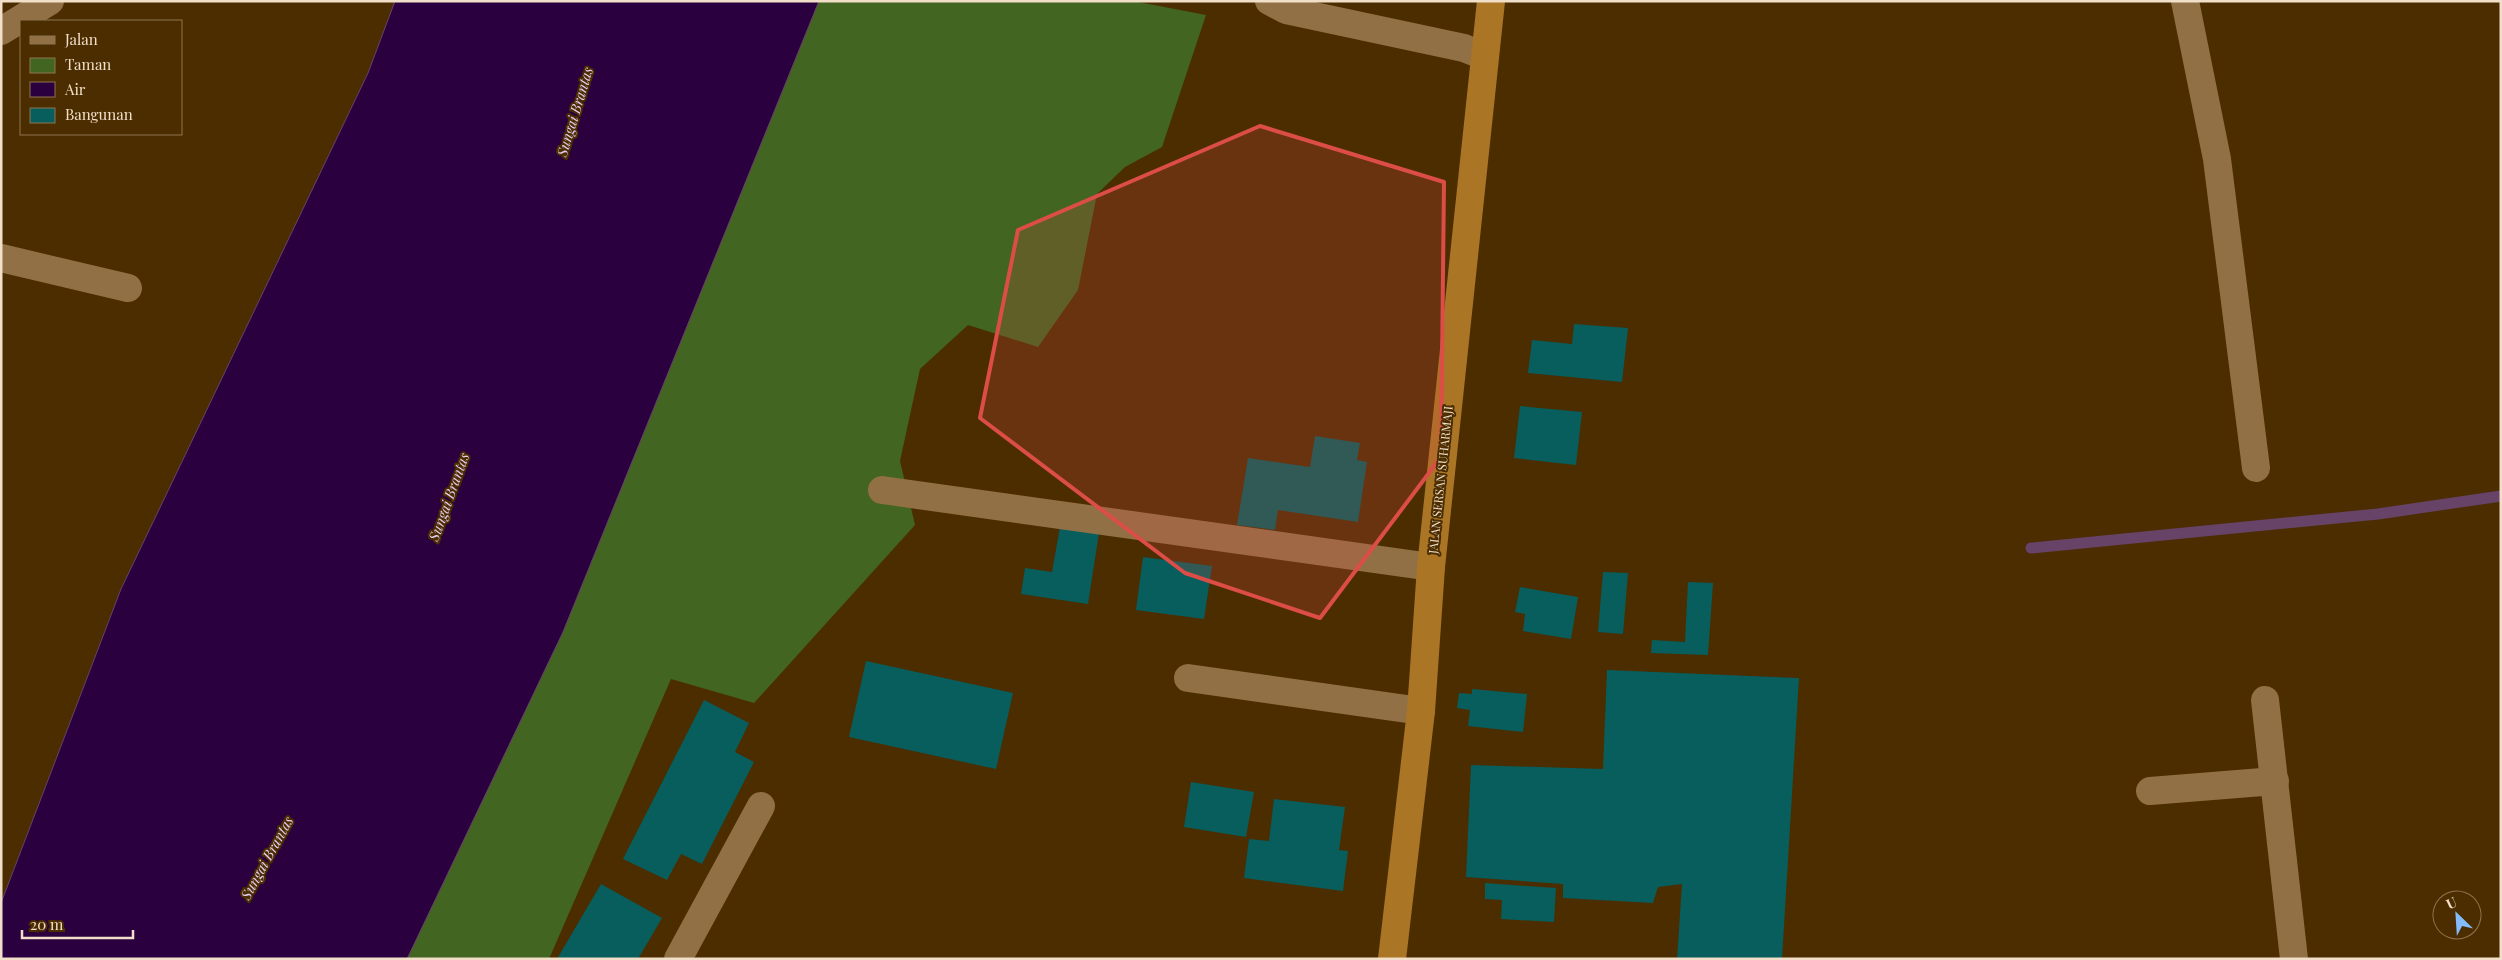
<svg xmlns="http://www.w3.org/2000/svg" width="2502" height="960" font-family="'Playfair Display',serif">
  <rect width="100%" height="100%" fill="#4b2d00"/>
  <path fill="#426521" d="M819,1h314l73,14 -44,132 -37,20 -28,27 -19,96 -40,57 -70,-22 -48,44 -20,92 15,64 -161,178 -83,-24 -122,280h-142l156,-327z"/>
  <path fill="#2b003e" stroke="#674368" d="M395,1h424l-256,631 -156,327h-406v-56l120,-314 247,-516z"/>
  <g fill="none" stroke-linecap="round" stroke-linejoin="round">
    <path stroke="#674368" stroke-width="11" d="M2031,548l347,-34 123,-18"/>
  </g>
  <g fill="#075e5c">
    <path d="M1574,324l54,4 -6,54 -94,-9 4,-33 40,4z"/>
    <path d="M1520,406l62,6 -6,53 -62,-7z"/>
    <path d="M1315,436l45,7 -3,17 10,2 -9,60 -80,-12 -3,20 -38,-5 11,-67 62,9z"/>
    <path d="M1060,527l39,6 -11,71 -67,-10 4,-26 27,4z"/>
    <path d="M1143,557l69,9 -8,53 -68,-9z"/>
    <path d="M1603,572l25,1 -5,61 -25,-2z"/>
    <path d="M1688,582l25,1 -5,72 -57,-2 1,-13 33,2z"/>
    <path d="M1520,587l58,10 -7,42 -48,-8 2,-17 -10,-2z"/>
    <path d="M866,661l147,32 -17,76 -147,-32z"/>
    <path d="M1607,670l192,8 -17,281h-105l5,-75 -24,3 -5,16 -90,-5v-14l-97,-7 5,-112 132,4z"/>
    <path d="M1472,689l55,5 -4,38 -55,-6 2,-16 -13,-2 2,-15 13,1z"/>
    <path d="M704,700l45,23 -14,29 19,10 -52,102 -21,-10 -14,26 -44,-21z"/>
    <path d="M1191,782l63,10 -8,45 -62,-10z"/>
    <path d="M1274,799l71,8 -6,43 9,1 -5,40 -99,-13 5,-39 20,2z"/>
    <path d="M1485,883l71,5 -2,34 -53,-3 1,-19 -17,-1z"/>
    <path d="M601,884l61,34 -24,41h-81z"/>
  </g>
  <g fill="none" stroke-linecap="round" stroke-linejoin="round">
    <g stroke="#917045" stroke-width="28">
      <path d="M1269,1l17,9 178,38 20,8"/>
      <path d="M2185,1l32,158 39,309"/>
      <path d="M1,31l49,-30"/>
      <path d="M1,258l127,30"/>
      <path d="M882,490l549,77"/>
      <path d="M1188,678l233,33"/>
      <path d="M2265,700l29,259"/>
      <path d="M2150,791l125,-10"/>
      <path d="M678,959l83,-153"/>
    </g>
    <path stroke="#aa7525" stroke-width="28" d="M1392,959l29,-248 10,-144 60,-566"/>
  </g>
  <path fill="#dc4d48" fill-opacity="0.2" stroke="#dc4d48" stroke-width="4" stroke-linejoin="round" d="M1260,126l184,56 -3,275 -121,161 -135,-45 -205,-155 38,-188z"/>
  <g text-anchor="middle" stroke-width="4" stroke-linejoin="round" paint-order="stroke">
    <g font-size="12" fill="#f2dfc9" stroke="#4b2d00">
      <text transform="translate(1441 480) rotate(-84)" y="4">JALAN SERSAN SUHARMAJI</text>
    </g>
    <g font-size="14" font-style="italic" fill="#e4cdf2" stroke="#4b2d00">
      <text transform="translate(575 112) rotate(-73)" y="5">Sungai Brantas</text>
      <text transform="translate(449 497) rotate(-70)" y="5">Sungai Brantas</text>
      <text transform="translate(267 858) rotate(-61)" y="5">Sungai Brantas</text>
    </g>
  </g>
  <rect width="2502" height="960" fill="none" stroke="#f2dfc9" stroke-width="5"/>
  <rect x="20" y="20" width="162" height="115" fill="#4b2d00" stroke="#8e7450"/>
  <rect x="30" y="36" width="25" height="8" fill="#917045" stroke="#8e7450"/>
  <text x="65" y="45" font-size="15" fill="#f2dfc9">Jalan</text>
  <rect x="30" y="58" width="25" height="15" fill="#426521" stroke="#8e7450"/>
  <text x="65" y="70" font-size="15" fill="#f2dfc9">Taman</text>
  <rect x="30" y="82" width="25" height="15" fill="#2b003e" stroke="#8e7450"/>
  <text x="65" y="95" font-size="15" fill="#f2dfc9">Air</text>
  <rect x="30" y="108" width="25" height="15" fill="#075e5c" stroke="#8e7450"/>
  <text x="65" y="120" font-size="15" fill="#f2dfc9">Bangunan</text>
  <g transform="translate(2457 915) rotate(335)"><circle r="24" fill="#4b2d00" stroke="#8e7450"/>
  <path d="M0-4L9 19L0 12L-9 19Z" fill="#84bbfb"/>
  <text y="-8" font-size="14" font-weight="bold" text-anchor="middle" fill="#f2dfc9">U</text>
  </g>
  <path d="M22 930v8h111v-8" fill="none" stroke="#f2dfc9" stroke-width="2.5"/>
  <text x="30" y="930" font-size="15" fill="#f2dfc9" stroke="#4b2d00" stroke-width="4" paint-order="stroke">20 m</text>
</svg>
